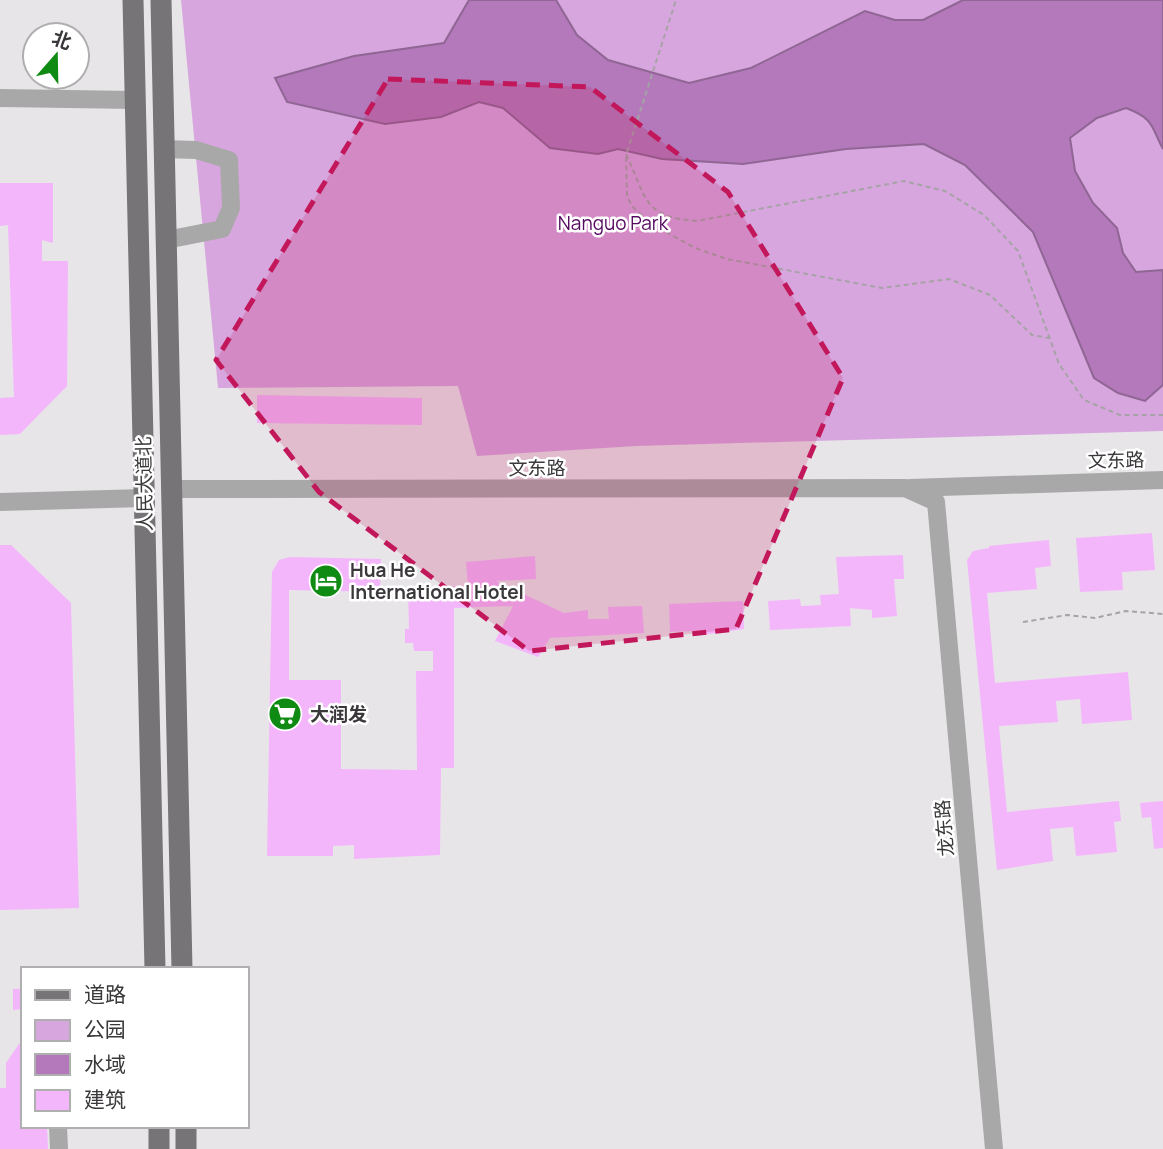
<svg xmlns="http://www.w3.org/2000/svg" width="1163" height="1149" font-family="Manrope,'Noto Sans SC',sans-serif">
  <rect width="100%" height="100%" fill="#e8e5e9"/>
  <path fill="#d8a6de" d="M181,0h982v431l-527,15 -159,10 -19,-70 -240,2z"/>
  <path fill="#b379ba" stroke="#8f6694" stroke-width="2" d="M469,0h87l21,35 31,25 81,23 62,-15 114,-57 30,9h28l40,-20h200v149c-12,-22 -8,-30 -37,-41l-29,10 -27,20 5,33 18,32 24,25 6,25 13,19 27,-2v115l-18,16 -27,-8 -24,-15 -61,-146 -68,-67 -41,-21 -78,5 -103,15 -81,-5 -44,-10 -20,5 -48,-6 -47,-40 -24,-6 -38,15 -56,7 -98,-22 -12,-24 79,-22 90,-13z"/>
  <g fill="#f4b6fb">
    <path d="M0,183h53v60l-11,-3v21h26l-1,125 -47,48 -20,1v-37l14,-1 -6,-172 -8,1z"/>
    <path d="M257,395l165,3v27l-165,-2z"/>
    <path d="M1152,533l3,37 -33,2 1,18 -43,2 -4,-54z"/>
    <path d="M1049,540l2,26 -16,2 2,21 -50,4 8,90 133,-11 4,48 -50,4 -2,-25 -24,2 2,21 -59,4 8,86 112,-11 2,20 -7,1 3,30 -41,4 -3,-29 -23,2 3,32 -56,9 -30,-310 6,-9 16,-3v-2z"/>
    <path d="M0,545h11l60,58 8,305 -79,2z"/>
    <path d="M903,555l1,24h-10l3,37 -25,2v-8l-22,-2 1,18 -81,4 -2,-29 32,-2 1,7 20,-1 -1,-10 19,-1 -3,-37z"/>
    <path d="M535,556l1,23 -40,2 68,32 24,-3v9h21l-1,-12 34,-1 2,27 -94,5 -12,19 -43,-16 18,-35 -59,2v160h-13l-1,87 -86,4v-14l-21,1v10h-66l5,-284 7,-12 11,-3 91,2 -1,33 -91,-2v90h52v89l76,1 -1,-99h17v-20h-19l-1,-8h-8v-14h4l-1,-42 60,-1 -2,-24z"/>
    <path d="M743,601l1,28 -49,7v-5l-25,1 -1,-28z"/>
    <path d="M1163,801v47l-9,1 -3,-32 -9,1 -2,-15z"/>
    <path d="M13,989h10v20l-10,1z"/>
    <path d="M23,1038v88h24l1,23h-48v-61h6v-25z"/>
  </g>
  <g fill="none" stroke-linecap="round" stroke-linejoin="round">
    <g stroke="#a6a3a7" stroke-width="2" stroke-dasharray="5 3.5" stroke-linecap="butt">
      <path d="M627,152l49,-152"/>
      <path d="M626,154c21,44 16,63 71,67l207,-40 41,10 39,24 34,36 41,113 25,36 36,15h43"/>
      <path d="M626,157l1,40 6,10 15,15 47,26 32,11 155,29 67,-9 41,16 42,40 17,3"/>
      <path d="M1023,622l44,-7 28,3 31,-7 37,3"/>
    </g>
    <g stroke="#a9a8a9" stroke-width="18">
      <path d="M0,98l135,2"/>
      <path d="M164,149l32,1 33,10 2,48 -9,21 -56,11"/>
      <path d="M910,488l253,-8"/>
      <path d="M172,489l733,-1 31,14 58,647"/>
      <path d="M0,502l144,-4"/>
      <path d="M58,1126l1,23"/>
    </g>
    <g stroke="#767476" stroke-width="21">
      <path d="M133,0l22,969"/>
      <path d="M161,0l21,969"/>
      <path d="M159,1126v23"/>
      <path d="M186,1126v23"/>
    </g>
  </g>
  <path fill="#c2185b" fill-opacity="0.2" stroke="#c2185b" stroke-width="5" stroke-dasharray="14 9" stroke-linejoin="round" d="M388,79l202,8 138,105 115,186 -107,251 -207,22 -210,-159 -103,-132z"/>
  <defs>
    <symbol id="hotel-disc" viewBox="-11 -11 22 22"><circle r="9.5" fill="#0f8a12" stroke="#fff"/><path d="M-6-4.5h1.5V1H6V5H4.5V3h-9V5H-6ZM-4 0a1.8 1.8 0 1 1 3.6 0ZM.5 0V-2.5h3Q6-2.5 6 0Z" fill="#fff"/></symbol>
    <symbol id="supermarket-disc" viewBox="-11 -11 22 22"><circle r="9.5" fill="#0f8a12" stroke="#fff"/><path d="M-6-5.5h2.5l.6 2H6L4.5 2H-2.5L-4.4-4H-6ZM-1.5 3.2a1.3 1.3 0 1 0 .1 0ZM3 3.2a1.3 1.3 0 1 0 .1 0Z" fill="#fff"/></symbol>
  </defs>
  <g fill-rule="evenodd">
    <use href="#hotel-disc" x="307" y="562" width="38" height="38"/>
    <use href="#supermarket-disc" x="266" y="695" width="38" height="38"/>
  </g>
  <g text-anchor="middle" stroke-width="5" stroke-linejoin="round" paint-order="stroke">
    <g font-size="19" fill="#550a5f" stroke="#fff">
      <text x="613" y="230">Nanguo Park</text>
    </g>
    <g font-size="19" fill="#3a383a" stroke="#fff">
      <text transform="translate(1116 460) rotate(-1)" y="7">文东路</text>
      <text x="537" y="475">文东路</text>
      <text transform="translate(144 484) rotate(-91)" y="7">人民大道北</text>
      <text transform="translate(944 828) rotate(-95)" y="7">龙东路</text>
    </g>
    <g font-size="19" font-weight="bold" fill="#3a383a" stroke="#fff" text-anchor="start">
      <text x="350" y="577">Hua He<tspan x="350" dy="22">International Hotel</tspan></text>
      <text x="310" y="721">大润发</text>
    </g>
  </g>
  <rect x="21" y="967" width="228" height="161" fill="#ffffff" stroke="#b0afb0" stroke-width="2"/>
  <rect x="35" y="990" width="35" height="10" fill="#767476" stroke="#b0afb0" stroke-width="2"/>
  <text x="84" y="1002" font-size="21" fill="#3a383a">道路</text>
  <rect x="35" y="1020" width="35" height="21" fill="#d8a6de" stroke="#b0afb0" stroke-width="2"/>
  <text x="84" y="1037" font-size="21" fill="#3a383a">公园</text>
  <rect x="35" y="1054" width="35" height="21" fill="#b379ba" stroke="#b0afb0" stroke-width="2"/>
  <text x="84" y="1072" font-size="21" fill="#3a383a">水域</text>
  <rect x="35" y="1090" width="35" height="21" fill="#f4b6fb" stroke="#b0afb0" stroke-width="2"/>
  <text x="84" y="1107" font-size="21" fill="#3a383a">建筑</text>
  <g transform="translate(56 56) rotate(20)"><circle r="33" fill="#ffffff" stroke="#b0afb0" stroke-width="2"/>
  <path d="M0-5L12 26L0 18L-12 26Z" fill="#0f8a12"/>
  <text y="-10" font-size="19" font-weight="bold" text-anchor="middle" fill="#3a383a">北</text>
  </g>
</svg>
